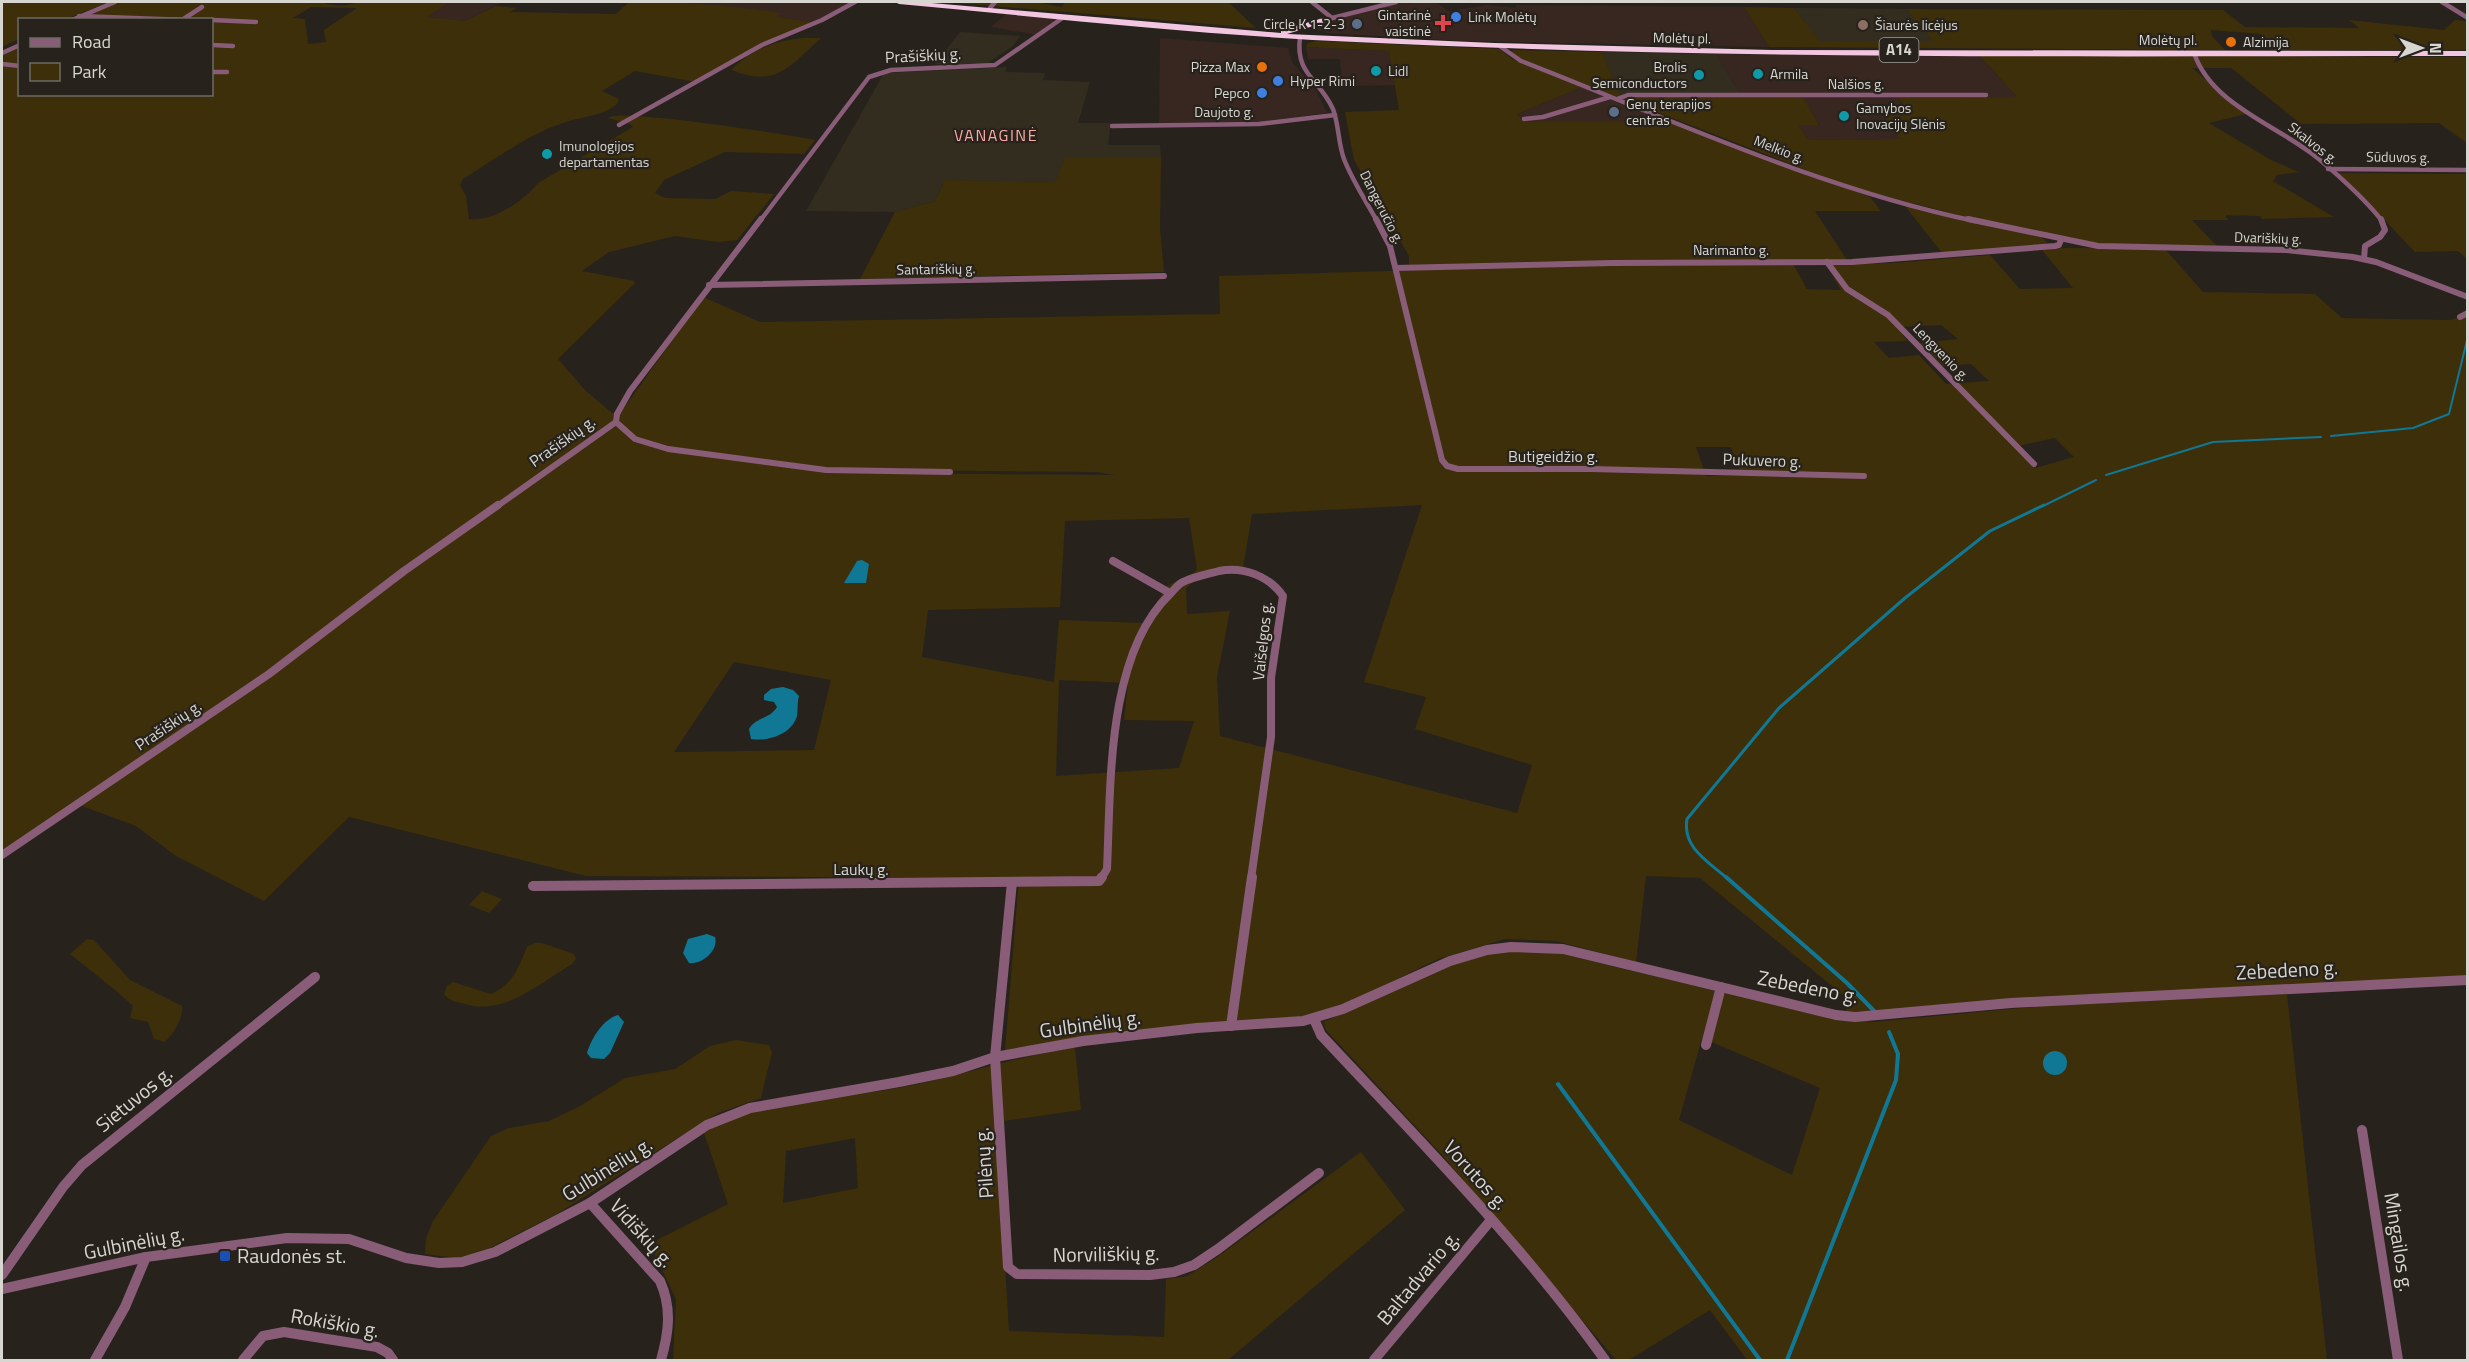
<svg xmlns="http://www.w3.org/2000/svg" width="2469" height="1362" font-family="'Titillium Web',sans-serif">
  <rect width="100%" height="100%" fill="#27231c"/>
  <g fill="#382620">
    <path d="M449,2h54l-38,19 -37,-4z"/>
    <path d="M648,2h203l6,1 -37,20 -46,-6 -41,-10z"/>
    <path d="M1401,2h35l12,9 40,-6 28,3v-3l228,2 25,40 -304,-6 -138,-8 -14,-5 8,-5z"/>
    <path d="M1007,13l52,5 -22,17 -46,-8z"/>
    <path d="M1160,38l128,10 4,14 24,28 11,23 -63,9 -105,1z"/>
    <path d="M1306,47l83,4 6,34 -52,1 -3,-27h-32z"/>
    <path d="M1716,54l263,1 38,42 -117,1 5,10 -26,-1 22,32 -93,1 -9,-14 20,-2 -16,-26 -61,-1z"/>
    <path d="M1582,87l93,35h-152l-6,-8z"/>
  </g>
  <g fill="#322d1f">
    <path d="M1794,8l112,1 28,32h-115z"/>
    <path d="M960,32l60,4 -7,10 -28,19 -50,-1z"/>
    <path d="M1602,52l114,2 26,43 -123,-1z"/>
    <path d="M1007,67l-2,5 40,1 -2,7 47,2 -12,41h33l-3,22h52l1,13h-97l-7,24 -112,-2 -10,21 -40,11 -89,-1 78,-138z"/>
  </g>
  <g fill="#3d2f09" fill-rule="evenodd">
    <path d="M2,2h107l-43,17 -46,1 -1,19 -17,8z"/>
    <path d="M118,2h204c8,4 26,5 35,0h92l-21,15 37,4 31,-15 21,2 -7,4 106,2 13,-12c50,-1 101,4 151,11l-4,4 38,5 -51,21 -67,39 -61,-11 -33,20 17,8c-3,15 -40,18 -53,23 -38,12 -70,37 -103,57l-3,6 6,11 3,23c24,3 55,-18 69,-36l95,-56 -3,-3 -22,-6c10,-10 182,17 207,22l-11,14 -79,-2 -61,28 -9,13 10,5 50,1 16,-8 43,3 -37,46 -19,2 -43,-6 -66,16 -27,19 52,10 1,2 -77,76 27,31 27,23 10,-2 81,-114 57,25 460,-8 -1,-38 342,-10 232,-2 14,25 34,1 -15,-26 69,-1 95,-8 30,34 53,-1 -31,-38 22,-2 101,1 38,43 112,2 27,24 108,2 17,-5v661l-620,36 -4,-17 -143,-117 -54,-2 -10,86 -80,-21 -51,-2 -67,20 -86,42 -68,21 -279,29 14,-173 -433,-2 -237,-59 -85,84 -88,-45 -40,-30 -62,-23 -72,49v-800l17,-8 1,50h192v-74l-136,-1zM311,7l45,1h1l-33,22 2,12 -18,2 -3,-25 -12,-1zM1941,325l17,14 -39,4 24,23 28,-2 18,17 -43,3 -27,-29 -30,3 -15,-16 33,-1 -10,-14zM2055,438l19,19 -39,11 -21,-21zM1696,447h35l11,29h-36zM855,470l241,2 19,3 -261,-2zM1422,505l-58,177 62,15 -11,32 117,36 -15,48 -297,-77 -3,-59 13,-66 -43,3 -1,-26 21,-18 36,-2 9,-54zM1189,518l8,51 -2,3 -28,14 -23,37 -85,-3 -5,62 -132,-25 6,-47 132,-3 5,-86zM734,662l97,18 -17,70 -140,2zM1059,680l69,3 -4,37 70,1 -15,47 -123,8z"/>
    <path d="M946,2h90l26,5 3,-5h163l28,26z"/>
    <path d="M1744,7l50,1 26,33h113l-27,-32 317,1 22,17 114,1 -10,-8 95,10 11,-10 12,1v29h-196l-11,-16 -49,-4 1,6 13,14 -456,-3z"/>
    <path d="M804,38h17c-31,28 -44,50 -90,32 19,-20 46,-30 73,-32z"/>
    <path d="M1317,41l182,8 13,10 70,28 -65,27 6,8h152l195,75 11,14h-66l32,49 -296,1 -142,4v-9l-55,-96 -9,-48 54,-2 -10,-59 -83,-4 2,-4z"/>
    <path d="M1514,50l88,2 18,44 183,1 16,28 -20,1 9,14 92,-1 -22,-32h27l-6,-9 118,-1 -38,-42 488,2v86l-28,-20 -138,1 -70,-56h-39l54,46 -37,9 62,37 28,12 -22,3 -4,6 61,36 -72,2 -2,-3 -35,-1 3,5h-36l25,26 -117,-2 -138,-28 -69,-18 -48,-13 -323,-125 -13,-8z"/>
    <path d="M1064,158h97l-1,70 4,44 -304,7 35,-67 40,-11 10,-21 111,2z"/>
    <path d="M2334,173l133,1v85l-9,-8 -43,1 -37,-39z"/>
    <path d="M1905,206l136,31 6,5 -2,2 -102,10z"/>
    <path d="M482,891l20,8 -13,14 -20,-8z"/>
    <path d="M87,939l7,1 36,40 52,26c2,12 -9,28 -17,36l-11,-3 -6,-17 -18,-4 3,-12c-20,-19 -42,-35 -63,-52z"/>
    <path d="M535,943h7l32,11 2,5 -4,5c-32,19 -68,52 -107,40 -8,-2 -16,-3 -21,-10l3,-8 6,-4 38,12c22,-9 27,-26 36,-47z"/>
    <path d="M1541,949l262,63 70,10 170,-16 244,-12 40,366h-580l-37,-50 -81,50h-13l-173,-204 -117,-126 -3,-8 136,-60 39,-10zM1702,1038l118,50 -28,87 -113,-55z"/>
    <path d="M736,1040l33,5 3,7 -11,46 -43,15 -163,102 -75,38 -24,5 -31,-4 1,-16 7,-17 58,-85 18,-8 40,-7 33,-16 43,-27 50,-9 35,-23z"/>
    <path d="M1075,1047l6,63 -85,12 13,209 155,6 2,-58 21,-3 29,-18 145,-106 44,58 -177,150h-555l3,-61 -23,-48 4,-11 71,-36 -24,-71c50,-34 135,-34 194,-45 60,-11 117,-31 177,-41zM855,1138l3,50 -75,15 3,-52z"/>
  </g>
  <g fill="#107895">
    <path d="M862,560l7,4 -3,19h-22l13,-22z"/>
    <path d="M783,687l10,3 6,6c-2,7 -1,14 -2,20 -5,18 -29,26 -46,23l-2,-10c7,-12 21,-10 28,-22l-3,-5 -10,-2v-5l7,-6z"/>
    <path d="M707,934l8,3c4,14 -14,28 -26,26l-6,-10 5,-14z"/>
    <path d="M618,1015l6,7 -14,31 -6,6 -13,-1 -4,-5c4,-14 16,-34 31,-38z"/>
    <circle cx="2055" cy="1063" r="12"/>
  </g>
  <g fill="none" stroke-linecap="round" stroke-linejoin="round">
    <g stroke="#107895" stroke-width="2">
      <path d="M2331,436l82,-8 36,-14 19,-78"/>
      <path d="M2106,475l107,-33 108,-5"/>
      <path d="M2041,507l55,-27"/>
    </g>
    <path stroke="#107895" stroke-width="3" d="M1728,879c-19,-17 -46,-31 -41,-60l92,-111 126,-110 85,-67 54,-26"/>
    <g stroke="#107895" stroke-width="4">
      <path d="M1726,877l121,106 28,29"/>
      <path d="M1558,1084l202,276"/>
      <path d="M1787,1360l109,-280 2,-26 -9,-22"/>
    </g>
    <g stroke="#895d78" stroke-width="4.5">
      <path d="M1312,2l20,16"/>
      <path d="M2442,2l26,16"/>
      <path d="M990,8l5,-6"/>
      <path d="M79,16l108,4"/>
      <path d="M72,20l43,-18"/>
      <path d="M182,20l20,-13"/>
      <path d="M212,20l44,2"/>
      <path d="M1320,21l76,-19"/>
      <path d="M1300,37c-5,38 19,41 33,72 6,16 5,34 11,50 8,21 22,42 33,62"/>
      <path d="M212,45l21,1"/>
      <path d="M1501,47l20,14c149,58 297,127 454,160"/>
      <path d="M2,53l18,-8"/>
      <path d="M2194,53c17,50 77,70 117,100 20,15 56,48 71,68"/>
      <path d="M2,64l18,2"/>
      <path d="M212,72h15"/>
      <path d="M1617,99l11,-4h358"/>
      <path d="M1524,119l19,-2 67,-20"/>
      <path d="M619,125l143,-80 60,-25 33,-18"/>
      <path d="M1112,126l147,-2 76,-9"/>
      <path d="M2328,169l140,1"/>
      <path d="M760,221l109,-144 22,-7 104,-5 69,-48"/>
    </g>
    <g stroke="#895d78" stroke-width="6">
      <path d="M1376,219l14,27 52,214 5,6 11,3h133l273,7"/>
      <path d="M1968,219l130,27 188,4 67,7 23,5 92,35"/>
      <path d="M2364,259l1,-13 15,-9 5,-7 -4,-11"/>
      <path d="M1827,262l20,27 41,26 146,149"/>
      <path d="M1396,268l216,-5 240,-1 203,-16 4,-1 2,-5"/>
      <path d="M709,285l455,-9"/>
      <path d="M2460,317l8,-4"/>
      <path d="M616,422l19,17 33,10 158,21 124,2"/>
      <path d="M496,507l120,-85 1,-8 13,-23 131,-172"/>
    </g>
    <g stroke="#895d78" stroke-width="8">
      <path d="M1113,561l55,31"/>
      <path d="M2,855l267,-181 135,-103 94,-66"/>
      <path d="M1101,879l6,-10c4,-83 -1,-214 63,-275 4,-4 8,-10 13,-12 10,-5 25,-8 36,-11 24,-5 50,5 64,25l-12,82v59l-20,142"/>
    </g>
    <g stroke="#895d78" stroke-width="10">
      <path d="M1012,882l-17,175 13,210 9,7 133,1 24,-3 20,-7 24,-16 101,-76"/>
      <path d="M533,886l566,-5 3,-4"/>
      <path d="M1314,1019l7,16c98,105 200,208 284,325"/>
      <path d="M1231,1026l21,-149"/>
      <path d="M1706,1045l15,-58"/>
      <path d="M2362,1130l36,230"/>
      <path d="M590,1203l70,78c12,27 9,51 1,79"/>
      <path d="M2,1275l61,-88 19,-22 233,-188"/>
      <path d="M2,1289l144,-32 141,-19 62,1 57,19 33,5 23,-1 33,-10 95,-49 117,-78 43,-17 149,-26 54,-11 42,-14 88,-16 114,-13 106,-7 40,-12 107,-48 37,-11 24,-3 52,2 273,66 19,2 156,-14 457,-23"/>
      <path d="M95,1360l30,-53 21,-50"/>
      <path d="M243,1360l20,-24 21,-4 93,15 11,6 5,7"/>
      <path d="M1374,1360l117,-140"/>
    </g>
    <path fill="#f2c5e0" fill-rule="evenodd" d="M895,2h25l361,31v-3l39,-11h3v4l-36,11 207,9 278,7 696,1v5c-371,0 -742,4 -1113,-14 -152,-7 -304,-24 -456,-38z"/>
  </g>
  <g fill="#3f7fe0" stroke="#27231c" stroke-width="2">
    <circle cx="1456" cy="17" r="6"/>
    <circle cx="1278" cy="81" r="6"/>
    <circle cx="1262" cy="93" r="6"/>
  </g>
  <path fill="#e0444e" stroke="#27231c" stroke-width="2" d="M1440 14h6v6h6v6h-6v6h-6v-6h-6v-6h6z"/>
  <g fill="#5c6f8a" stroke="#27231c" stroke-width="2">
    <circle cx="1357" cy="24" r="6"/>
    <circle cx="1614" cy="112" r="6"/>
  </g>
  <circle fill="#8d6e63" stroke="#27231c" stroke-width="2" cx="1863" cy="25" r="6"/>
  <g fill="#e8710a" stroke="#27231c" stroke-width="2">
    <circle cx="2231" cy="42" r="6"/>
    <circle cx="1262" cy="67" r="6"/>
  </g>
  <g fill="#0f9aa8" stroke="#27231c" stroke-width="2">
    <circle cx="1376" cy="71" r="6"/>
    <circle cx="1758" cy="74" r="6"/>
    <circle cx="1699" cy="75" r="6"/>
    <circle cx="1844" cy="116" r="6"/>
    <circle cx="547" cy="154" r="6"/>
  </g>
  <rect fill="#1a4fb4" stroke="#27231c" stroke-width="2" x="219" y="1250" width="12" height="12" rx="3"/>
  <g text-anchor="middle" stroke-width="4.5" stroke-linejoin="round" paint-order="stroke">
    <g font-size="14" fill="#d8d6d1" stroke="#27231c" text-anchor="start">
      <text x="1431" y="20" text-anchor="end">Gintarinė<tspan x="1431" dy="16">vaistinė</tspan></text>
      <text x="1468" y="22">Link Molėtų</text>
      <text x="1345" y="29" text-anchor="end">Circle K 1-2-3</text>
      <text x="1875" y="30">Šiaurės licėjus</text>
      <text x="2243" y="47">Alzimija</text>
      <text x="1250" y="72" text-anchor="end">Pizza Max</text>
      <text x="1687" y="72" text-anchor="end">Brolis<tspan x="1687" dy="16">Semiconductors</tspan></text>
      <text x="1388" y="76">Lidl</text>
      <text x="1770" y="79">Armila</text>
      <text x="1290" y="86">Hyper Rimi</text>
      <text x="1250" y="98" text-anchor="end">Pepco</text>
      <text x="1626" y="109">Genų terapijos<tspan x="1626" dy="16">centras</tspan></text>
      <text x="1856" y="113">Gamybos<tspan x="1856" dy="16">Inovacijų Slėnis</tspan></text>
      <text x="559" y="151">Imunologijos<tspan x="559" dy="16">departamentas</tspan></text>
    </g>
    <g font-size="14" fill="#d8d6d1" stroke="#27231c">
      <text transform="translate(1682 38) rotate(1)" y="5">Molėtų pl.</text>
      <text x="2168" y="45">Molėtų pl.</text>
      <text x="1856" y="89">Nalšios g.</text>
      <text x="1224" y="117">Daujoto g.</text>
      <text transform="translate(2313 143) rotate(38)" y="5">Skalvos g.</text>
      <text transform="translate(1779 149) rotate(21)" y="5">Melkio g.</text>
      <text transform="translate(2398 157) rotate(1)" y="5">Sūduvos g.</text>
      <text transform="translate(1382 207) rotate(63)" y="5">Dangeručio g.</text>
      <text transform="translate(2268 238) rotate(2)" y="5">Dvariškių g.</text>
      <text x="1731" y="255">Narimanto g.</text>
      <text transform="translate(936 269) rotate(-1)" y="5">Santariškių g.</text>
      <text transform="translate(1941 352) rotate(46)" y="5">Lengvenio g.</text>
    </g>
    <rect fill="#27231c" stroke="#a3a09b" stroke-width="1.5" x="1879.5" y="38" width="39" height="24" rx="4.5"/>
    <g font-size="15" font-weight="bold" fill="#d8d6d1">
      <text x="1899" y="55">A14</text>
    </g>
    <g font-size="16" fill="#d8d6d1" stroke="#27231c">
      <text transform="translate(923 55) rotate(-3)" y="6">Prašiškių g.</text>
      <text transform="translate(562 441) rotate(-35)" y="6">Prašiškių g.</text>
      <text x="1553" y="462">Butigeidžio g.</text>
      <text transform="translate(1762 460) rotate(2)" y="6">Pukuvero g.</text>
      <text transform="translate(1262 641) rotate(-84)" y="6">Vaišelgos g.</text>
      <text transform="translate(168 725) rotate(-34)" y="6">Prašiškių g.</text>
      <text x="861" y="875">Laukų g.</text>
    </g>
    <g font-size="16" letter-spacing="1.5" fill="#feaaa4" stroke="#27231c">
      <text x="996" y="141">VANAGINĖ</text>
    </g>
    <g font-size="20" fill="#d8d6d1" stroke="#27231c">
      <text transform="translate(2287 970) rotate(-3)" y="7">Zebedeno g.</text>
      <text transform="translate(1808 987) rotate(11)" y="7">Zebedeno g.</text>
      <text transform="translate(1090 1024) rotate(-8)" y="7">Gulbinėlių g.</text>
      <text transform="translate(134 1099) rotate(-39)" y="7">Sietuvos g.</text>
      <text transform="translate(984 1163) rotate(-94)" y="7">Pilėnų g.</text>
      <text transform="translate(607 1169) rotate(-32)" y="7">Gulbinėlių g.</text>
      <text transform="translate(1476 1175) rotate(48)" y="7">Vorutos g.</text>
      <text transform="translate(642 1233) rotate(48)" y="7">Vidiškių g.</text>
      <text transform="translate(2399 1242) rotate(81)" y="7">Mingailos g.</text>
      <text transform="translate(134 1243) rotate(-11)" y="7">Gulbinėlių g.</text>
      <text transform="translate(1106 1254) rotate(-1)" y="7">Norviliškių g.</text>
      <text transform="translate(1418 1278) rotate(-50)" y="7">Baltadvario g.</text>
      <text transform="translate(335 1323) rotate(10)" y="7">Rokiškio g.</text>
    </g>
    <g font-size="20" fill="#d8d6d1" stroke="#27231c" text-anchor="start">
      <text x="237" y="1263">Raudonės st.</text>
    </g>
  </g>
  <rect width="2469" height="1362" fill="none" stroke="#d8d6d1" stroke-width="6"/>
  <rect x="18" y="18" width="195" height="78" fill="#27231c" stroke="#6e6b64" stroke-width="1.5"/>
  <rect x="30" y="38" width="30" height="9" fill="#895d78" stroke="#6e6b64" stroke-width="1.5"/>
  <text x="72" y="48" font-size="18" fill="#d8d6d1">Road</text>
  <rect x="30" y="63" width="30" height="18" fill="#3d2f09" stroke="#6e6b64" stroke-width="1.5"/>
  <text x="72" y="78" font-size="18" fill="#d8d6d1">Park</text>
  <g transform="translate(2421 48) rotate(90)" stroke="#27231c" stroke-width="4.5" paint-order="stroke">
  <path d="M0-4.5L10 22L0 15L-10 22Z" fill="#d8d6d1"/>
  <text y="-9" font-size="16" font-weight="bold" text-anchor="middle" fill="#d8d6d1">N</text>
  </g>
</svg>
